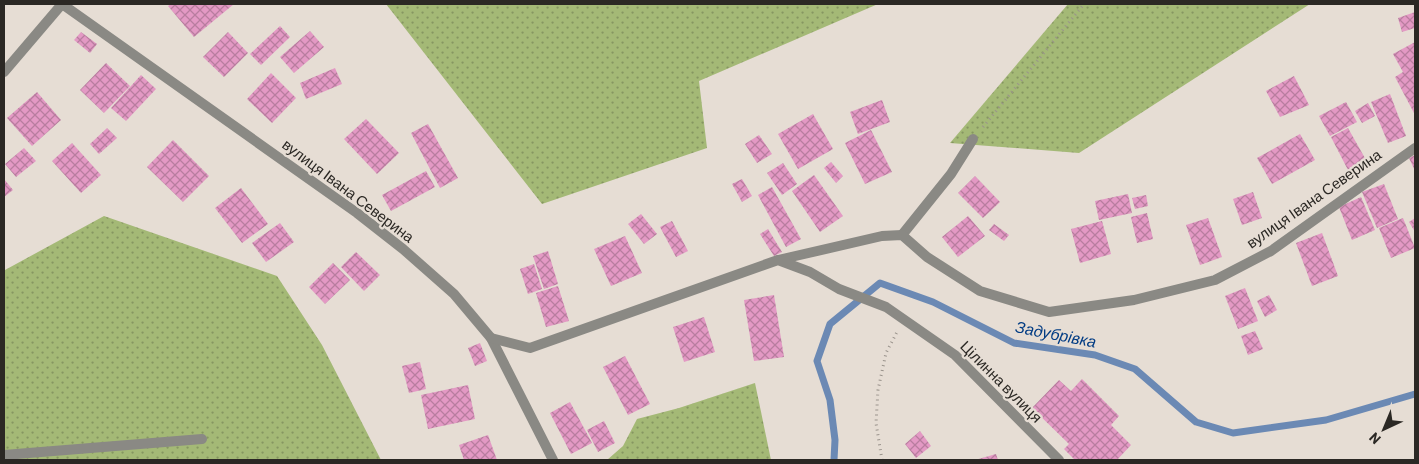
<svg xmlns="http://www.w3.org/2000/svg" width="1419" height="464" font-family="Barlow,sans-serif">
  <defs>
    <pattern id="garden-dots" width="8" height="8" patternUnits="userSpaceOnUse" patternTransform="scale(1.25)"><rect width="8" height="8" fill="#a4b976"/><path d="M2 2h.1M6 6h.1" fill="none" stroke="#869661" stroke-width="1.8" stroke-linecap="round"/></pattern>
    <pattern id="building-cross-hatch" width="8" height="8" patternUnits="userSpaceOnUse" patternTransform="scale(1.25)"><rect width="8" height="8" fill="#e399c4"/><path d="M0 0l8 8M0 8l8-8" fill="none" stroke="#b87d9f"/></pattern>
  </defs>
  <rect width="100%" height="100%" fill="#e6ddd4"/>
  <g fill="url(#garden-dots)">
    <path d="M386,4h492l-179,77 8,67 -165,56z"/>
    <path d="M1068,4h242l-231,149 -129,-10z"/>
    <path d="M104,216l173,60 45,69 59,115h-377v-191l1,1z"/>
    <path d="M755,383l16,77h-164l16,-14 14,-27 42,-11z"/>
  </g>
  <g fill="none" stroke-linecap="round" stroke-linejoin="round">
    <path stroke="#6b89b4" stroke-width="7" d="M834,460l1,-20 -5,-40 -13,-39 13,-37 50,-41 53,19 81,41 81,12 40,14 61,53 37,11 93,-13 89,-26"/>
  </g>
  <g fill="url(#building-cross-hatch)">
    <path d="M171,4h63l-40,33 -26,-31z"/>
    <path d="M1415,12v16l-13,4 -4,-14z"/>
    <path d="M280,26l10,11 -29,28 -11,-11z"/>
    <path d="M310,31l14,16 -30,26 -14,-16z"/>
    <path d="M81,32l16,12 -7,9 -16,-13z"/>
    <path d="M228,32l20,21 -24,24 -21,-20z"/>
    <path d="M1415,42v70l-1,1 -19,-36 8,-5 -10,-18z"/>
    <path d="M106,63l24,23 -26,27 -24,-23z"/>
    <path d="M335,68l7,16 -36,15 -6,-16z"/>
    <path d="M271,73l25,25 -24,25 -25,-24z"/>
    <path d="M141,75l15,14 -30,32 -15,-13z"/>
    <path d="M1294,76l15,29 -29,12 -14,-26z"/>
    <path d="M37,92l24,28 -29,26 -25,-28z"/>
    <path d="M1390,94l16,42 -18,7 -17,-41z"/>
    <path d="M882,100l8,22 -32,12 -8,-22z"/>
    <path d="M1346,102l11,20 -27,14 -11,-20z"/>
    <path d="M1368,103l7,13 -13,7 -7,-12z"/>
    <path d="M813,114l20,35 -35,20 -20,-35z"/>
    <path d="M366,119l33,34 -22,21 -33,-35z"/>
    <path d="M428,124l30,54 -18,10 -29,-55z"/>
    <path d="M107,128l10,10 -18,16 -9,-10z"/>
    <path d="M1348,128l18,32 -18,10 -17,-33z"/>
    <path d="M871,130l21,42 -27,12 -20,-41z"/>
    <path d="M1300,134l15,26 -43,24 -15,-26z"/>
    <path d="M759,135l13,19 -15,9 -12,-19z"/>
    <path d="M173,140l36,36 -26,26 -36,-35z"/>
    <path d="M72,143l29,32 -20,18 -29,-32z"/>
    <path d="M24,148l12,13 -20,16 -11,-13z"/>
    <path d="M1415,155v16l-6,-13z"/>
    <path d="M831,162l12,14 -7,7 -12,-15z"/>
    <path d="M783,163l14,21 -15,11 -15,-22z"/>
    <path d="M426,171l9,16 -44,24 -9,-16z"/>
    <path d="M814,175l29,41 -23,16 -28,-41z"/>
    <path d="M975,176l25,26 -17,16 -25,-25z"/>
    <path d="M4,179l9,11 -9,7z"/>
    <path d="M742,179l10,17 -10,6 -10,-18z"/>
    <path d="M1384,184l14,35 -21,9 -15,-36z"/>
    <path d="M772,187l29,52 -15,8 -28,-52z"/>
    <path d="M241,188l27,36 -26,19 -27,-35z"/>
    <path d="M1253,192l9,26 -20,7 -9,-26z"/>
    <path d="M1128,194l4,19 -33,7 -4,-19z"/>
    <path d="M1146,195l2,11 -13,3 -3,-11z"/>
    <path d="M1361,197l14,33 -23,10 -13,-33z"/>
    <path d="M1147,213l6,26 -16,4 -6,-26z"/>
    <path d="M641,214l16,20 -13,10 -16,-20z"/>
    <path d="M968,216l17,20 -27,21 -16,-20z"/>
    <path d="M1208,218l14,39 -22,8 -14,-40z"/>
    <path d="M1403,218l12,30 -24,10 -12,-30z"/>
    <path d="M1415,218v14l-6,-10z"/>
    <path d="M672,221l16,30 -12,6 -16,-30z"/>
    <path d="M1102,221l9,33 -31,9 -9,-34z"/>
    <path d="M280,223l14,19 -28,20 -14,-19z"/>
    <path d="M994,224l15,11 -5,6 -15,-11z"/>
    <path d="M768,229l14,23 -8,4 -14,-22z"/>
    <path d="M1322,233l16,43 -26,10 -16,-43z"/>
    <path d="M625,236l17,37 -31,13 -17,-37z"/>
    <path d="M548,251l10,33 -14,5 -11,-33z"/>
    <path d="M356,252l24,23 -16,16 -23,-24z"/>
    <path d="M333,263l17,17 -25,24 -16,-17z"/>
    <path d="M534,264l8,25 -14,5 -8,-25z"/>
    <path d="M558,286l11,35 -23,6 -10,-34z"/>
    <path d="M1245,288l13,33 -20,8 -13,-33z"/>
    <path d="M774,295l10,62 -30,4 -10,-61z"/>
    <path d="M1269,295l8,15 -12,7 -8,-16z"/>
    <path d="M704,317l11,35 -31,10 -11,-35z"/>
    <path d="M1255,331l8,18 -15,6 -7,-19z"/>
    <path d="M480,343l7,18 -12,5 -7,-18z"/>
    <path d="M625,356l25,48 -22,11 -25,-48z"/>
    <path d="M420,362l6,27 -17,4 -7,-27z"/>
    <path d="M1082,379l37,37 -8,9 20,20 -14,15h-42l-11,-11 5,-5 -37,-36 27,-28 12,11z"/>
    <path d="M468,385l7,34 -47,10 -7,-34z"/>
    <path d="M570,402l22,41 -21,11 -21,-41z"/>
    <path d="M604,421l11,22 -17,9 -11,-22z"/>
    <path d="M920,431l11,15 -15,12 -11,-14z"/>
    <path d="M488,435l9,25h-33l-5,-15z"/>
    <path d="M996,454l2,6h-23z"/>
  </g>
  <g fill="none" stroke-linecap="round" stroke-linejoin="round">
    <g stroke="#9a938c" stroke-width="3" stroke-dasharray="1 4" stroke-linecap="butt">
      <path d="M983,127l101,-123"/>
      <path d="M882,460l-6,-37 2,-33 8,-37 11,-21"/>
    </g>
    <path stroke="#8a8984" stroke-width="10" d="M902,235l49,-61 22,-35"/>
    <g stroke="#8a8984" stroke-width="10">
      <path d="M62,4l295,209 46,36 51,45 37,44 62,122"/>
      <path d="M4,72l58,-68"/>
      <path d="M778,260l104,-24 20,-1 25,22 53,34 69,21 85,-12 81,-20 56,-29 144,-103"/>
      <path d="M491,338l39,10 248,-88 32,12 29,17 47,18 69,48 104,105"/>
      <path d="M4,455l198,-16"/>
    </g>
  </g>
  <g text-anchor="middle" stroke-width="4.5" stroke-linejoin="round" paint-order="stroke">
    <g font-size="15" fill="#2b2824" stroke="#e6ddd4">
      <text transform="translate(348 191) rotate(37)" y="5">вулиця Івана Северина</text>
      <text transform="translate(1314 199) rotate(-35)" y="5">вулиця Івана Северина</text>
      <text transform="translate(1001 382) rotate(45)" y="5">Цілинна вулиця</text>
    </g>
    <g font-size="16" font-style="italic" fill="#003b83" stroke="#e6ddd4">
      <text transform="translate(1056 334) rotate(11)" y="6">Задубрівка</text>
    </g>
  </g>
  <rect width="1419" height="464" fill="none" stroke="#2b2824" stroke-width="10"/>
  <g transform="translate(1384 429) rotate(224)" stroke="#e6ddd4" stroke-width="4" paint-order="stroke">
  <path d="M0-4L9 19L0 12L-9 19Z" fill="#2b2824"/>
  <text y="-8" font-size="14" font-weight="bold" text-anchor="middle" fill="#2b2824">N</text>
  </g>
</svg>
